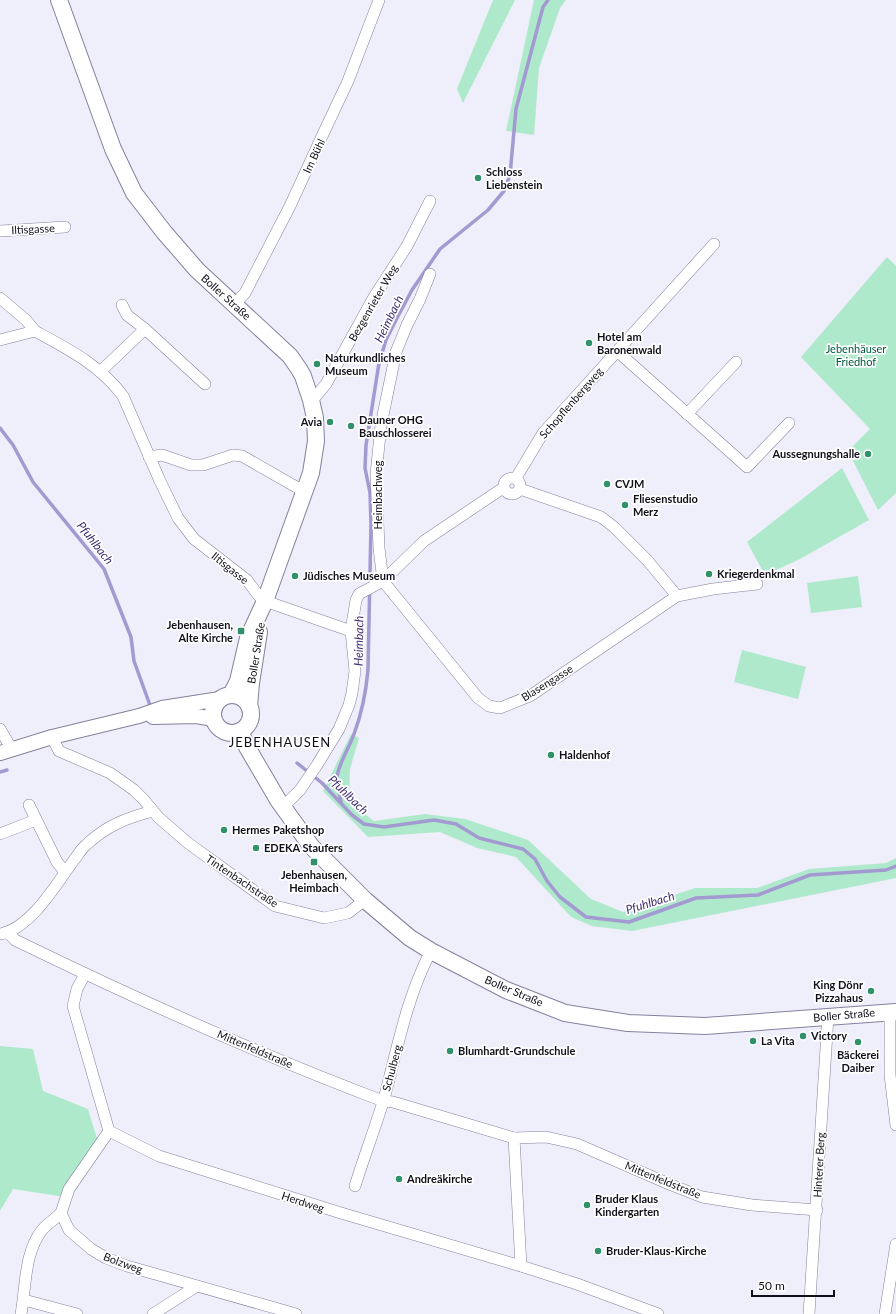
<svg xmlns="http://www.w3.org/2000/svg" width="896" height="1314" font-family="Lato,sans-serif">
  <rect width="100%" height="100%" fill="#efeefb"/>
  <g fill="#afe9cc">
    <path d="M493,0h22l-52,103 -6,-14z"/>
    <path d="M534,0h32l-6,8 -21,60 -5,67 -28,-4z"/>
    <path d="M887,257l9,9v227l-18,17 -30,-59 22,-22 -69,-72z"/>
    <path d="M842,468l27,52 -69,39 -35,16 -18,-33z"/>
    <path d="M858,576l4,31 -51,6 -4,-30z"/>
    <path d="M742,650l64,17 -8,32 -64,-17z"/>
    <path d="M351,734l8,4 -9,31 -1,33 25,19 51,-7 40,5 63,21 63,59 32,13 72,-24h62l52,-19 77,-6 10,-5v20l-264,53 -40,-5 -21,-9 -55,-60 -39,-9 -37,-16 -72,5 -45,-46z"/>
    <path d="M0,1046l33,3 10,42 45,18 11,36 -34,52 -52,-8 -13,22z"/>
  </g>
  <g fill="none" stroke-linecap="round" stroke-linejoin="round">
    <g stroke="#a39ad1" stroke-width="3.5">
      <path d="M0,428l13,17 20,37 71,87 27,68 3,24 17,47"/>
      <path d="M297,763l25,20 30,32 12,9 20,3 50,-7 22,4 23,14 44,11 12,10 12,22 13,16 26,20 43,5 67,-24 62,-3 52,-20 76,-5 10,-4"/>
      <path d="M0,772l7,-2"/>
      <path d="M341,802c-1,-8 -4,-17 -4,-25 1,-12 13,-31 17,-43 8,-21 12,-42 14,-64l3,-146 -1,-31 -5,-25 1,-23 13,-82 7,-23 11,-22 15,-28 28,-41 48,-39 16,-19 6,-16 6,-66 27,-102 5,-7"/>
    </g>
    <defs>
      <g id="minor">
        <path d="M0,231l65,-4"/>
        <path d="M0,298l26,22 9,11"/>
        <path d="M122,305l5,10 18,14 60,55"/>
        <path d="M234,305l11,-12 45,-87 34,-74 24,-51 31,-81"/>
        <path d="M0,340l35,-9c33,18 65,34 88,65l37,85 18,37 16,21 53,41 11,15 7,6 86,30"/>
        <path d="M617,351l130,116 42,-44"/>
        <path d="M101,371l44,-42"/>
        <path d="M311,400l5,-4 10,-12 48,-87 33,-51 23,-45"/>
        <path d="M687,414l49,-52"/>
        <path d="M149,457l13,-2 29,10h12l30,-10 9,1 63,36"/>
        <circle cx="512" cy="486" r="8"/>
        <path d="M516,478l27,-45 171,-189"/>
        <path d="M520,489l81,28 13,10 33,33 30,36"/>
        <path d="M383,581l95,117 11,8 11,2 30,-12 147,-100 36,-7 44,-5"/>
        <path d="M383,581l-4,-33 -3,-74 5,-49 15,-73 11,-27 13,-26 10,-25"/>
        <path d="M0,729l11,19"/>
        <path d="M52,737l7,14 51,22 24,17 10,10 15,18 29,25 87,63 49,12 24,-5 17,-13"/>
        <path d="M29,805l28,57 8,10"/>
        <path d="M283,807l17,-17 17,-25 22,-36 10,-24 3,-12 3,-22 -4,-40 5,-31 3,-6 24,-13 41,-40 79,-53"/>
        <path d="M0,834l36,-14"/>
        <path d="M7,932l8,8c121,59 243,114 368,161l10,1 121,36 7,128"/>
        <path d="M1,934c31,-7 55,-50 73,-74 4,-5 7,-11 12,-15 20,-19 40,-27 67,-34"/>
        <path d="M85,974l-8,15 -4,17 36,125 50,25 182,57 180,53 56,18 81,30"/>
        <path d="M890,1012v63l6,50"/>
        <path d="M109,1131l-40,58 -8,24 8,17 22,19 15,9 21,8 169,48"/>
        <path d="M514,1138l32,-1 31,7 92,40 33,13 50,8 65,5"/>
        <path d="M355,1186c9,-29 20,-58 29,-87 13,-49 23,-103 47,-148"/>
        <path d="M24,1300l53,14"/>
        <path d="M21,1314c5,-27 3,-61 21,-84 5,-6 13,-11 19,-17"/>
        <path d="M153,1314l44,-28"/>
        <path d="M809,1314l19,-297"/>
        <path d="M885,1314l11,-70"/>
      </g>
      <g id="tertiary">
        <path d="M153,717l43,-1 18,3"/>
        <path d="M0,753l52,-16 87,-21 23,-8 58,-9"/>
      </g>
      <g id="secondary">
        <path d="M59,0l54,149 21,44 30,39 33,38 93,86 9,13 4,7 8,24 4,18 1,23 -5,32 -46,128 -17,37 -10,43 -7,14"/>
        <circle cx="232" cy="714" r="19"/>
        <path d="M249,706l2,-23 8,-51"/>
        <path d="M240,731l7,16 31,53 33,46 54,54 45,38 21,13 75,39 59,23 63,10 77,3 191,-14"/>
      </g>
    </defs>
    <use href="#minor" stroke="#85819e" stroke-width="12"/>
    <use href="#tertiary" stroke="#85819e" stroke-width="16"/>
    <use href="#secondary" stroke="#85819e" stroke-width="18"/>
    <use href="#minor" stroke="#fff" stroke-width="11"/>
    <use href="#tertiary" stroke="#fff" stroke-width="14"/>
    <use href="#secondary" stroke="#fff" stroke-width="16"/>
  </g>
  <g fill="#30916a" stroke="#fff" stroke-width="1.5">
    <circle cx="478" cy="178" r="4"/>
    <circle cx="589" cy="343" r="4"/>
    <circle cx="317" cy="364" r="4"/>
    <circle cx="330" cy="422" r="4"/>
    <circle cx="351" cy="426" r="4"/>
    <circle cx="868" cy="454" r="4"/>
    <circle cx="607" cy="484" r="4"/>
    <circle cx="625" cy="505" r="4"/>
    <circle cx="709" cy="574" r="4"/>
    <circle cx="295" cy="576" r="4"/>
    <rect x="237" y="627" width="8" height="8" rx="2"/>
    <circle cx="551" cy="755" r="4"/>
    <circle cx="224" cy="830" r="4"/>
    <circle cx="256" cy="848" r="4"/>
    <rect x="310" y="858" width="8" height="8" rx="2"/>
    <circle cx="871" cy="991" r="4"/>
    <circle cx="803" cy="1036" r="4"/>
    <circle cx="753" cy="1041" r="4"/>
    <circle cx="858" cy="1042" r="4"/>
    <circle cx="450" cy="1051" r="4"/>
    <circle cx="399" cy="1179" r="4"/>
    <circle cx="587" cy="1205" r="4"/>
    <circle cx="598" cy="1251" r="4"/>
  </g>
  <g text-anchor="middle" stroke-width="3.5" stroke-linejoin="round" paint-order="stroke">
    <g font-size="11" fill="#110f1a" stroke="#fff">
      <text transform="translate(314 156) rotate(-65)" y="4">Im Bühl</text>
      <text transform="translate(33 229) rotate(-3)" y="4">Iltisgasse</text>
      <text transform="translate(226 297) rotate(42)" y="4">Boller Straße</text>
      <text transform="translate(373 303) rotate(-60)" y="4">Bezgenrieter Weg</text>
      <text transform="translate(571 403) rotate(-49)" y="4">Schopflenbergweg</text>
      <text transform="translate(378 495) rotate(-90)" y="4">Heimbachweg</text>
      <text transform="translate(230 568) rotate(39)" y="4">Iltisgasse</text>
      <text transform="translate(256 653) rotate(-81)" y="4">Boller Straße</text>
      <text transform="translate(547 683) rotate(-32)" y="4">Blasengasse</text>
      <text transform="translate(242 881) rotate(34)" y="4">Tintenbachstraße</text>
      <text transform="translate(514 991) rotate(23)" y="4">Boller Straße</text>
      <text transform="translate(844 1015) rotate(-5)" y="4">Boller Straße</text>
      <text transform="translate(255 1049) rotate(23)" y="4">Mittenfeldstraße</text>
      <text transform="translate(392 1068) rotate(-75)" y="4">Schulberg</text>
      <text transform="translate(819 1165) rotate(-87)" y="4">Hinterer Berg</text>
      <text transform="translate(663 1180) rotate(22)" y="4">Mittenfeldstraße</text>
      <text transform="translate(303 1202) rotate(18)" y="4">Herdweg</text>
      <text transform="translate(123 1263) rotate(20)" y="4">Bolzweg</text>
    </g>
    <g font-size="11" font-weight="bold" fill="#110f1a" stroke="#fff" text-anchor="start">
      <text x="486" y="176">Schloss<tspan x="486" dy="13">Liebenstein</tspan></text>
      <text x="597" y="341">Hotel am<tspan x="597" dy="13">Baronenwald</tspan></text>
      <text x="325" y="362">Naturkundliches<tspan x="325" dy="13">Museum</tspan></text>
      <text x="359" y="424">Dauner OHG<tspan x="359" dy="13">Bauschlosserei</tspan></text>
      <text x="322" y="426" text-anchor="end">Avia</text>
      <text x="860" y="458" text-anchor="end">Aussegnungshalle</text>
      <text x="615" y="488">CVJM</text>
      <text x="633" y="503">Fliesenstudio<tspan x="633" dy="13">Merz</tspan></text>
      <text x="717" y="578">Kriegerdenkmal</text>
      <text x="303" y="580">Jüdisches Museum</text>
      <text x="233" y="629" text-anchor="end">Jebenhausen,<tspan x="233" dy="13">Alte Kirche</tspan></text>
      <text x="559" y="759">Haldenhof</text>
      <text x="232" y="834">Hermes Paketshop</text>
      <text x="264" y="852">EDEKA Staufers</text>
      <text x="314" y="879" text-anchor="middle">Jebenhausen,<tspan x="314" dy="13">Heimbach</tspan></text>
      <text x="863" y="989" text-anchor="end">King Dönr<tspan x="863" dy="13">Pizzahaus</tspan></text>
      <text x="811" y="1040">Victory</text>
      <text x="761" y="1045">La Vita</text>
      <text x="458" y="1055">Blumhardt-Grundschule</text>
      <text x="858" y="1059" text-anchor="middle">Bäckerei<tspan x="858" dy="13">Daiber</tspan></text>
      <text x="407" y="1183">Andreäkirche</text>
      <text x="595" y="1203">Bruder Klaus<tspan x="595" dy="13">Kindergarten</tspan></text>
      <text x="606" y="1255">Bruder-Klaus-Kirche</text>
    </g>
    <g font-size="11" fill="#00583c" stroke="#fff">
      <text x="856" y="353">Jebenhäuser<tspan x="856" dy="13">Friedhof</tspan></text>
    </g>
    <g font-size="12" font-style="italic" fill="#412f72" stroke="#fff">
      <text transform="translate(389 319) rotate(-64)" y="4">Heimbach</text>
      <text transform="translate(95 543) rotate(52)" y="4">Pfuhlbach</text>
      <text transform="translate(359 641) rotate(-89)" y="4">Heimbach</text>
      <text transform="translate(348 795) rotate(44)" y="4">Pfuhlbach</text>
      <text transform="translate(650 903) rotate(-17)" y="4">Pfuhlbach</text>
    </g>
    <g font-size="13" letter-spacing="1" fill="#110f1a" stroke="#fff">
      <text x="280" y="747">JEBENHAUSEN</text>
    </g>
  </g>
  <path d="M752 1290v6h82v-6" fill="none" stroke="#110f1a" stroke-width="2"/>
  <text x="758" y="1290" font-size="12" fill="#110f1a" stroke="#ffffff" stroke-width="3" paint-order="stroke">50 m</text>
</svg>
